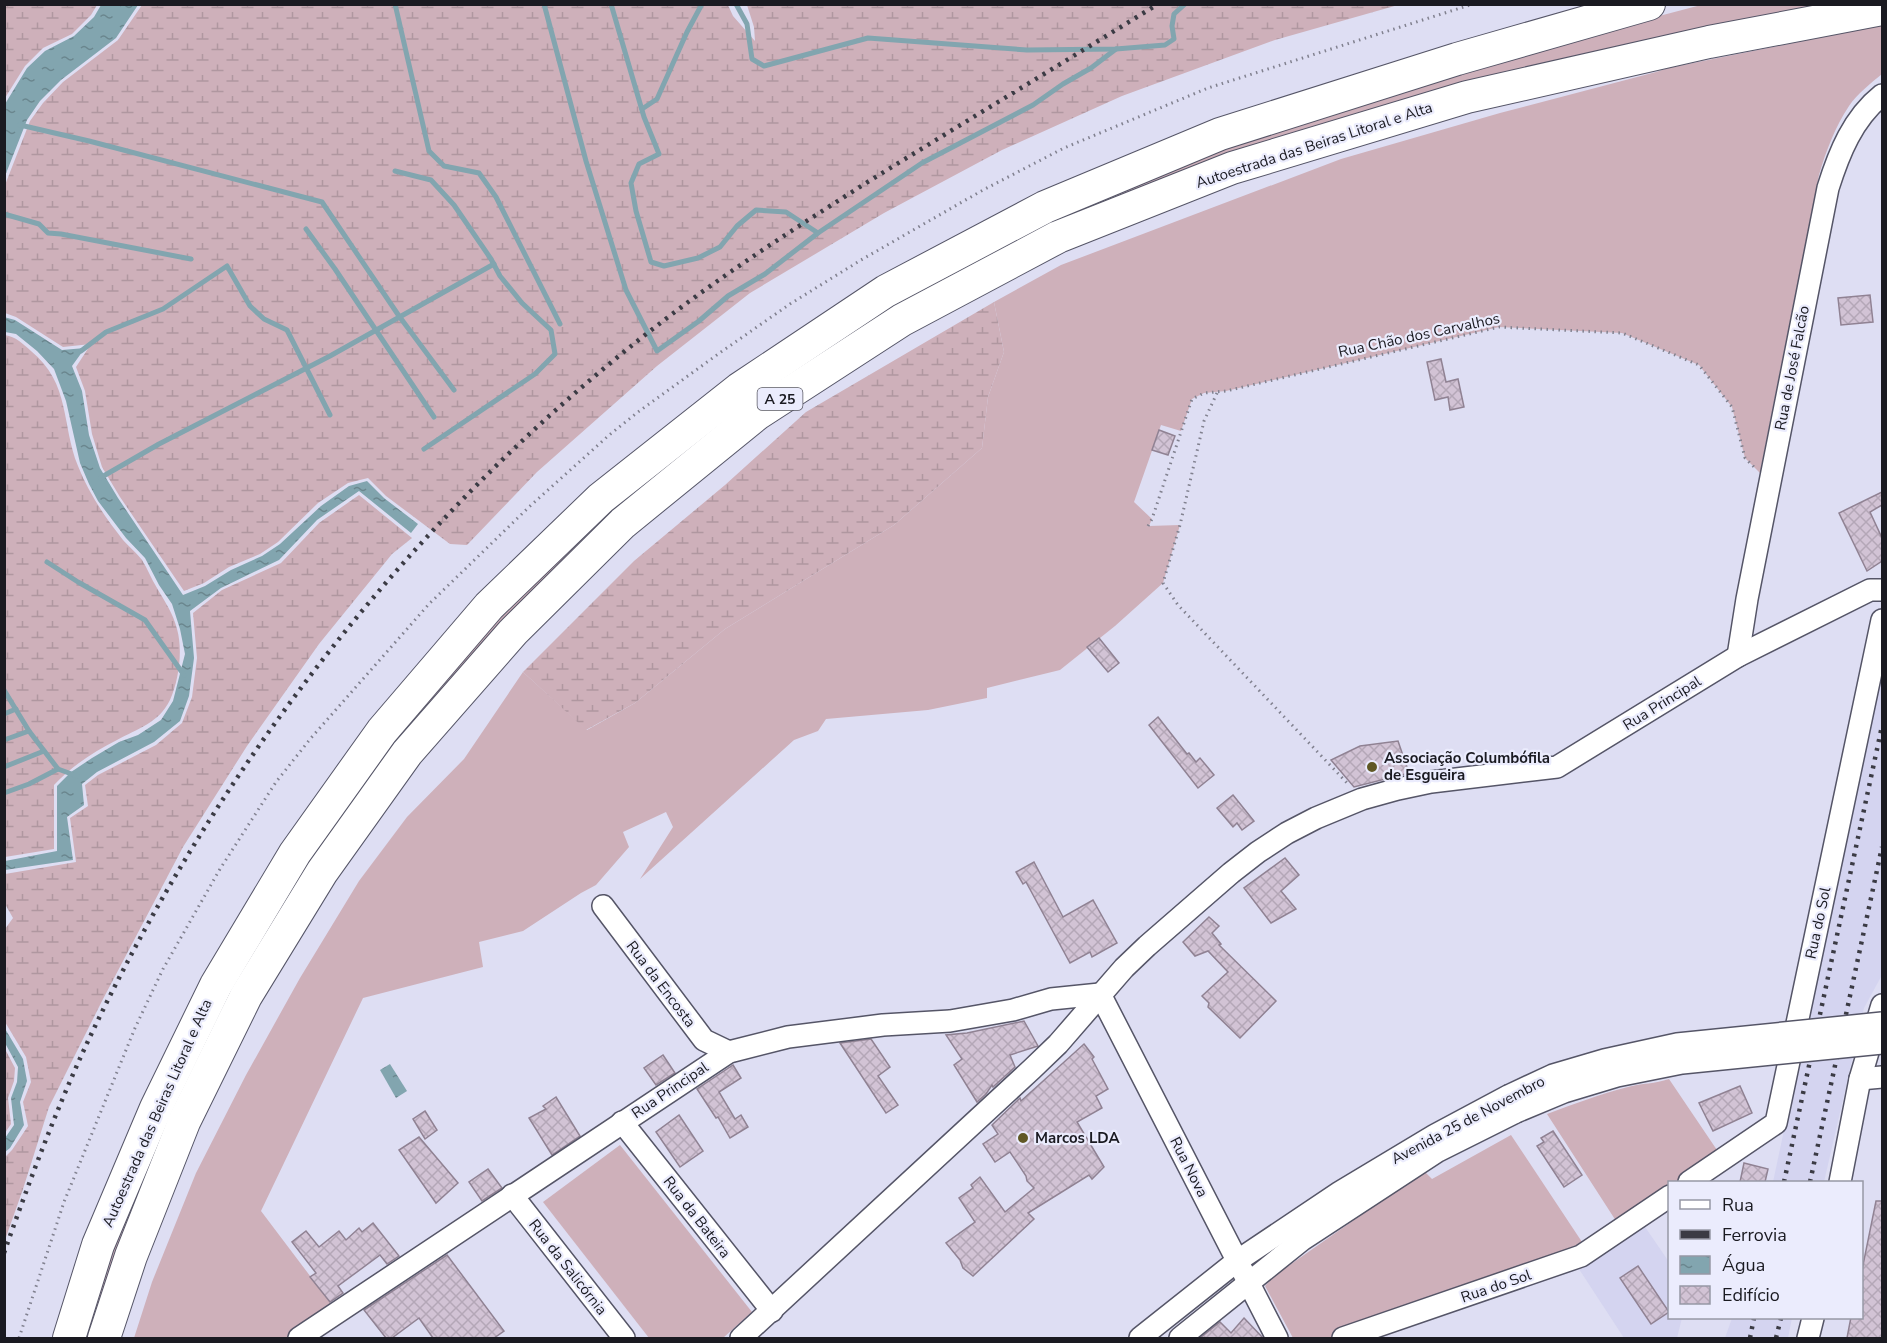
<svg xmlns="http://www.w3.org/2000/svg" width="1887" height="1343" font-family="'Nunito Sans',sans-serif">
  <defs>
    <pattern id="wetland-marsh" width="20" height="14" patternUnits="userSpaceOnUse" patternTransform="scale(1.5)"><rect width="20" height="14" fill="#ceb0ba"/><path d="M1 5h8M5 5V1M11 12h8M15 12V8" fill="none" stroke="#b097a0"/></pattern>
    <pattern id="water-ripples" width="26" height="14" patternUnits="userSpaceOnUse" patternTransform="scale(1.5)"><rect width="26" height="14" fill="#82a5af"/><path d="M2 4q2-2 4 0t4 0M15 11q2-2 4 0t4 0" fill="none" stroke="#6a868e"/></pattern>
    <pattern id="building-cross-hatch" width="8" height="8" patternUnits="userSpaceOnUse" patternTransform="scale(1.5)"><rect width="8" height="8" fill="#d2c3d5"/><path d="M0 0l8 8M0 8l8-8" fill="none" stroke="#b4a7b7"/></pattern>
  </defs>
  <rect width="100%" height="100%" fill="#dedef3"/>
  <g fill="#d4d4f0">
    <path d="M1882,669v306l-18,33 -40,174h-51z"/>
    <path d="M1641,1221l28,41 1,56h12l-5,20h-53l-47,-72z"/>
    <path d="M1732,1318h60l-4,20h-63z"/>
  </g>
  <g fill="#ceb0ba">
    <path d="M1701,5h146l-685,177 -496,290 -357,398 -217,468h-12l30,-88 74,-178 89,-163 122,-173 94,-110 130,-128 219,-164 251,-134 208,-79 275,-82z"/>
    <path d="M1882,25v49c-11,9 -25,20 -33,32 -14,21 -23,45 -30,69l-58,292 1,8 -17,-17 -13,-51 -33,-42 -77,-32 -123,-6 -273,64 -22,2 -12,6 -11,32 -20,-6 -27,77 18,17 -3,7 31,-1 -17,58 -48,43 -55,44 -73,18v10l-59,12 -102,9 -8,12 -24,9 -154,139 33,-52 -7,-15 -43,20 6,15 -33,38 -15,8 -58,38 -44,11 4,25 -120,31 -102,213 71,94 -45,33h-153l18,-56 44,-109 50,-98 54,-97 59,-97 48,-64 57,-58 59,-87 64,58 48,-27 90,-74 169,-104 88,-77 6,-51 16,-45 -10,-50 67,-37 280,-106 159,-46 156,-41 12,-4z"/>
    <path d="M1669,1079l52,77 -40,26h-11l-1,8 -51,34 -71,-110c27,-10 53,-20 81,-27 14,-4 27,-3 41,-8z"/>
    <path d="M1511,1135l71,107 -35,21 -219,75h-35l-28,-52 9,-10 150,-105 8,8z"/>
    <path d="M620,1145l132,167 -29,26h-74l-106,-136z"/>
  </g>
  <g fill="url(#wetland-marsh)">
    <path d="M5,4l92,1 -6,10 -19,19 -29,14 -18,18 -20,32z"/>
    <path d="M698,5h30l5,11 22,25 -1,-14 -7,-22h651l-123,35 -153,56 -120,54 -118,63 -134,80 -93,73 -120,106 -70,73 -17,-1 -64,-48 -18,-18 -20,5 -30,20 -40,39 -18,12 -31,13 -25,16 -20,8 -64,-94 -18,-30 -10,-33 -7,-43 -9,-24 15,-23 -28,3 -47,-30 -11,-4v-128l25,-64 13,-18 20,-21 55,-42 24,-35z"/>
    <path d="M994,302l10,50 -16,45 -6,51 -88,77 -169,104 -90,74 -49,27 -63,-58 111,-111 91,-76 81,-73z"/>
    <path d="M5,335c11,2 17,8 26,16 40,33 30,73 47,115 11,28 27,51 45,74 6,7 14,13 19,20 6,9 9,19 15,28 8,14 16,25 20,41 6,21 2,51 -7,71 -11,23 -33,29 -53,40 -24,12 -45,26 -63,45v64l-49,8z"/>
    <path d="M359,495l53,43 -20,16 -73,90 -72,102 -64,101 -81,154 -53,106 -26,82 -18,51v-83l7,-7 16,-24 -5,-24 8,-20 -5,-25 -21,-35v-93l8,-11 -8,-14v-30l71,-12 -6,-44 18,-12 -3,-21 13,-10 58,-30 26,-22 10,-26 5,-39 -4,-45 29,-23 59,-27 38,-40z"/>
    <path d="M5,1049l10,19 -1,13 -6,17 3,26 -6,9z"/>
  </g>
  <g fill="url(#water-ripples)">
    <path d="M101,5h37l-22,33 -55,42 -21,21 -13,19 -22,56v-72l22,-36 18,-17 29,-15 20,-19z"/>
    <path d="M4,317l11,3 47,30 23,-2 -13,18 10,25 7,44 11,33 18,30 65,97 22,-9 26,-16 31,-14 18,-12 41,-38 28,-20 18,-5 17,17 34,26 -7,9 -52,-42 -42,29 -38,40 -58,28 -31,23 4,47 -5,38 -9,25 -26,21 -57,30 -15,12 2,21 -17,12 6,43 -68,10v-9l52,-10v-65l14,-14 21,-14 27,-16 19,-7 23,-15 12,-19 12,-47 -5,-25 -8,-25 -13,-19 -14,-27 -19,-20 -28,-37 -9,-17 -9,-21 -14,-62 -12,-32 -17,-18 -21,-17 -11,-2z"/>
    <path d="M4,1027l19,32 4,22 -7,21 4,23 -14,23 -5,4v-14l9,-13 -3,-27 6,-16 1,-15 -13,-24z"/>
    <path d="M390,1064l17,27 -11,7 -16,-28z"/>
  </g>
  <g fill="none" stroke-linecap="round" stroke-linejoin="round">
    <g stroke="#82a5af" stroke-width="5">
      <path d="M395,4l34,147 15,15 35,7 17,24 64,127"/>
      <path d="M544,4l42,157 40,129 31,61 42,-30 29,-25 37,-22 53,-41"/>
      <path d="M611,4l33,113 15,37 -20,10 -8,19 5,28 15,51 13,4 34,-8 22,-11 17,-21 19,-16 30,2 32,21 104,-70 111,-58 30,-21 28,-16 25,-19"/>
      <path d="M736,4l11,20 5,35 12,7 104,-28 159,12 89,-1 49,-4 9,-6 -2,-13 2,-12 11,-10"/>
      <path d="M642,109l15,-10 30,-67 15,-28"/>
      <path d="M20,125l69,16 233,61 77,114 55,74"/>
      <path d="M395,171l36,9 23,25 37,54 9,17 22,27 29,27 4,24 -20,20 -111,75"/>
      <path d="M4,214l35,10 9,9 13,1 130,25"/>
      <path d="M306,229l29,40 99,148"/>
      <path d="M81,351l25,-19 57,-23 64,-43 23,40 14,13 23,11 43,85"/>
      <path d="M100,478l59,-34 171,-88 164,-92"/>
      <path d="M47,562l31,20 67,38 39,55"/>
      <path d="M4,690l25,41 29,38 19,7"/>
      <path d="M4,714l12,-5"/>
      <path d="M4,740l25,-9"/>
      <path d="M4,767l40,-16"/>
      <path d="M4,793l25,-9 29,-15"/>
    </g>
  </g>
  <g fill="url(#building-cross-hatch)" stroke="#908293" stroke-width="1.5">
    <path d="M1870,295l3,27 -32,3 -3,-27z"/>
    <path d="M1441,359l5,23 12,-3 6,28 -14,3 -2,-13 -13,3 -8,-38z"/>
    <path d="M1159,430l16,6 -7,19 -16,-5z"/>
    <path d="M1882,492v13l-12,7 12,26v23l-15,10 -28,-58z"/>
    <path d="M1099,638l20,25 -11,9 -21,-25z"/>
    <path d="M1158,717l29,37 2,-1 7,9 4,-4 14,17 -16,13 -49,-63z"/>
    <path d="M1398,741l11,32 -55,14 -23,-27 29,-14z"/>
    <path d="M1233,795l21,26 -12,9 -5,-7 -4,4 -16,-19z"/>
    <path d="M1285,858l14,17 -18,16 15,18 -25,14 -27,-35z"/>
    <path d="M1034,862l29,55 30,-17 24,43 -25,14 -2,-5 -20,11 -44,-81 -3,2 -7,-12z"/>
    <path d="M1209,917l10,9 -7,7 9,11 -2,1 57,56 -36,37 -32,-31 1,-4 -7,-7 26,-24 -20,-21 -13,5 -12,-14z"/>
    <path d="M1024,1021l14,25 -28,9 5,12 -22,20 -1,-2 -6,9 -9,8 -23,-37 8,-6 -16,-24 21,-2z"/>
    <path d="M871,1039l19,28 -12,9 20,29 -12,8 -46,-70z"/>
    <path d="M1084,1044l10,13 -2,2 16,30 -12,7 6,12 -25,14 27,45 -12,12 -3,-4 -61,38 6,6 -61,57 -10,-8 -3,-8 -14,-17 29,-21 -16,-24 14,-10 -2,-3 9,-8 25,35 29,-24 -7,-7 -1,-5 -16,-24 -15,10 -12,-18 15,-10 -6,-9 28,-27 1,3z"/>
    <path d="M663,1055l12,18 -19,12 -12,-17z"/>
    <path d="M733,1065l8,13 -22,14 16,27 6,-4 7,12 -18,11 -12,-21 -2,1 -19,-29z"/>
    <path d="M1740,1086l12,27 -39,18 -14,-28z"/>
    <path d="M556,1097l24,39 -28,19 -23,-37 17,-9 -3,-3z"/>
    <path d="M425,1111l12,19 -12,9 -12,-20z"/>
    <path d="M679,1115l24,36 -23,16 -24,-35z"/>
    <path d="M1553,1131l29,44 -18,12 -27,-41 7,-4 -3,-4z"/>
    <path d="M419,1137l39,46 -22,20 -37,-53z"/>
    <path d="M1744,1163l24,6 -3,13h-25z"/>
    <path d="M488,1169l14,19 -20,13 -13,-19z"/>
    <path d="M1876,1201h6v137h-35l4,-21h11v-47z"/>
    <path d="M373,1223l26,33 -12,8 -7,-9 -42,31 5,7 -13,9 -20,-25 6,-4 -24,-31 14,-11 13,16 20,-16 7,9 13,-12 3,4z"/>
    <path d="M447,1255l57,76 -10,7h-61l-14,-20 -27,20h-6l-22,-28z"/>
    <path d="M1638,1266l31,46 -18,12 -31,-46z"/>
    <path d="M1244,1318l19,20h-63l20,-16 11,11z"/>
  </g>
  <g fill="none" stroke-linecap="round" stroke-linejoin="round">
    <defs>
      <g id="minor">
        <path d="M1738,656l9,-57 81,-411c11,-35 25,-70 54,-93"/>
        <path d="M603,906l101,134 25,12"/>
        <path d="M1100,994l177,344"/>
        <path d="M1860,1079l22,-2"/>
        <path d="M622,1122l150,189"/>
        <path d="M1689,1182l87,-59 106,-503"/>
        <path d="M1840,1182l20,-103 22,-74"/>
        <path d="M512,1195l112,143"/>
        <path d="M299,1338l430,-286 59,-15 95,-12 67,-4 63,-11 38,-11 49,-5"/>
        <path d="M741,1338l291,-269 26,-25 66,-76 23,-22 84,-73 27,-21 29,-19 29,-15 46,-19 36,-10 33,-7 126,-15 181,-111 132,-66h12"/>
        <path d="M1140,1338l97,-77 103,-69 95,-57 73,-39"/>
        <path d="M1180,1338l122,-98 136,-89 78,-39"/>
        <path d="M1343,1338l238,-82 89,-60"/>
        <path d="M1808,1338l5,-20"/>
      </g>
      <g id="highway">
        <path d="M69,1338l29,-93 58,-137 60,-123 79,-132 87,-122 107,-125 112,-108 138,-109 147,-98 159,-84 175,-73 237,-75 192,-55"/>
        <path d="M104,1338l27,-82 53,-134 62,-126 76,-124 85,-119 106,-121 110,-109 134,-109 145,-94 156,-83 174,-69 235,-71 242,-55 173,-33"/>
      </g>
    </defs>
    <use href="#minor" stroke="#555567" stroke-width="24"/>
    <use href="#highway" stroke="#555567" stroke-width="34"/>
    <g stroke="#81818f" stroke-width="3" stroke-dasharray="1.5 4.5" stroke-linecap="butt">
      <path d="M1217,393l-13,28 -24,104 -17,58 15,22 170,179"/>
      <path d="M1148,526l4,-7 40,-120 12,-6 22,-2 273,-64 123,6 77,32 33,42 13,51 10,10"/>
      <path d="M19,1338l45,-136 71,-174 28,-59 57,-100 56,-87 35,-44 118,-134 99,-96 80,-72 30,-24 83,-60 69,-48 71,-44 122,-70 81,-42 144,-60 265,-84"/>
    </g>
    <use href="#minor" stroke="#fff" stroke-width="21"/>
    <use href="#highway" stroke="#fff" stroke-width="32"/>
    <g stroke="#3b3b44" stroke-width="4.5" stroke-dasharray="3 6" stroke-linecap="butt">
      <path d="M1784,1182l98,-456"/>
      <path d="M1810,1182l72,-335"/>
      <path d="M4,1253c25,-71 52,-143 84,-212 132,-280 329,-531 575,-720 65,-50 134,-94 203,-138 97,-60 195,-119 292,-179"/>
      <path d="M1750,1338l4,-20"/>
      <path d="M1776,1338l5,-20"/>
    </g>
    <defs>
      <g id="minor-bridge">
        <path d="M1508,1096l45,-21 51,-15 73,-16 205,-21"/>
        <path d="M1516,1112l48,-20 53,-16 65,-13 200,-20"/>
      </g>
    </defs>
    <use href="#minor-bridge" stroke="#555567" stroke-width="24" stroke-linecap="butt"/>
    <use href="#minor-bridge" stroke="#fff" stroke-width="21"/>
  </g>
  <g fill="#605825" stroke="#ebecfd" stroke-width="2">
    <circle cx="1372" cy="767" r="6"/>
    <circle cx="1023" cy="1138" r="6"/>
  </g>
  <g text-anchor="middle" stroke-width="4.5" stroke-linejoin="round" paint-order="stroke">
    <rect fill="#ebecfd" stroke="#595963" stroke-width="1.5" x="757.5" y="388" width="45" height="22" rx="4.5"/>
    <g font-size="14" font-weight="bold" fill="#1a1a21">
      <text x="780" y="404">A 25</text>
    </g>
    <g font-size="15" fill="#1a1a21" stroke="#ebecfd">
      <text transform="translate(1314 145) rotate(-18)" y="5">Autoestrada das Beiras Litoral e Alta</text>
      <text transform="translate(1419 335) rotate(-12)" y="5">Rua Chão dos Carvalhos</text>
      <text transform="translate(1792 368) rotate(-79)" y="5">Rua de José Falcão</text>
      <text transform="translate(1662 703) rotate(-32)" y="5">Rua Principal</text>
      <text transform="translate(1818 923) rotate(-78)" y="5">Rua do Sol</text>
      <text transform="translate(661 984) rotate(53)" y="5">Rua da Encosta</text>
      <text transform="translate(670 1090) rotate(-34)" y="5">Rua Principal</text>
      <text transform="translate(157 1113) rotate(-66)" y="5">Autoestrada das Beiras Litoral e Alta</text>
      <text transform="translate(1468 1120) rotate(-28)" y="5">Avenida 25 de Novembro</text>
      <text transform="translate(1189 1167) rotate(63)" y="5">Rua Nova</text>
      <text transform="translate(697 1217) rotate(52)" y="5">Rua da Bateira</text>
      <text transform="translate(568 1267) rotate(52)" y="5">Rua da Salicórnia</text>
      <text transform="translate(1496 1286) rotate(-19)" y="5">Rua do Sol</text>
    </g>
    <g font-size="15" font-weight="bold" fill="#1a1a21" stroke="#ebecfd" text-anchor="start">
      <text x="1384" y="763">Associação Columbófila<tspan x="1384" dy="17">de Esgueira</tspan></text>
      <text x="1035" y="1143">Marcos LDA</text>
    </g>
  </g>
  <rect width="1887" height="1343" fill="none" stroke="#1a1a21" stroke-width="12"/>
  <rect x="1668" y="1181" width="195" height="138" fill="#ebecfd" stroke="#9798a5" stroke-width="1.5"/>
  <rect x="1680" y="1200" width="30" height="9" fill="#ffffff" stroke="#9798a5" stroke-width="1.5"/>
  <text x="1722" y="1211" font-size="18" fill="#1a1a21">Rua</text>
  <rect x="1680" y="1230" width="30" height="9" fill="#3b3b44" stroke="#9798a5" stroke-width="1.5"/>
  <text x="1722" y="1241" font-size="18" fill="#1a1a21">Ferrovia</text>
  <rect x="1680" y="1256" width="30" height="18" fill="url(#water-ripples)" stroke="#9798a5" stroke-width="1.5"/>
  <text x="1722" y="1271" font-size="18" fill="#1a1a21">Água</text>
  <rect x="1680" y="1286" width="30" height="18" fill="url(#building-cross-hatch)" stroke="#9798a5" stroke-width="1.5"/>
  <text x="1722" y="1301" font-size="18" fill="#1a1a21">Edifício</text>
</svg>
